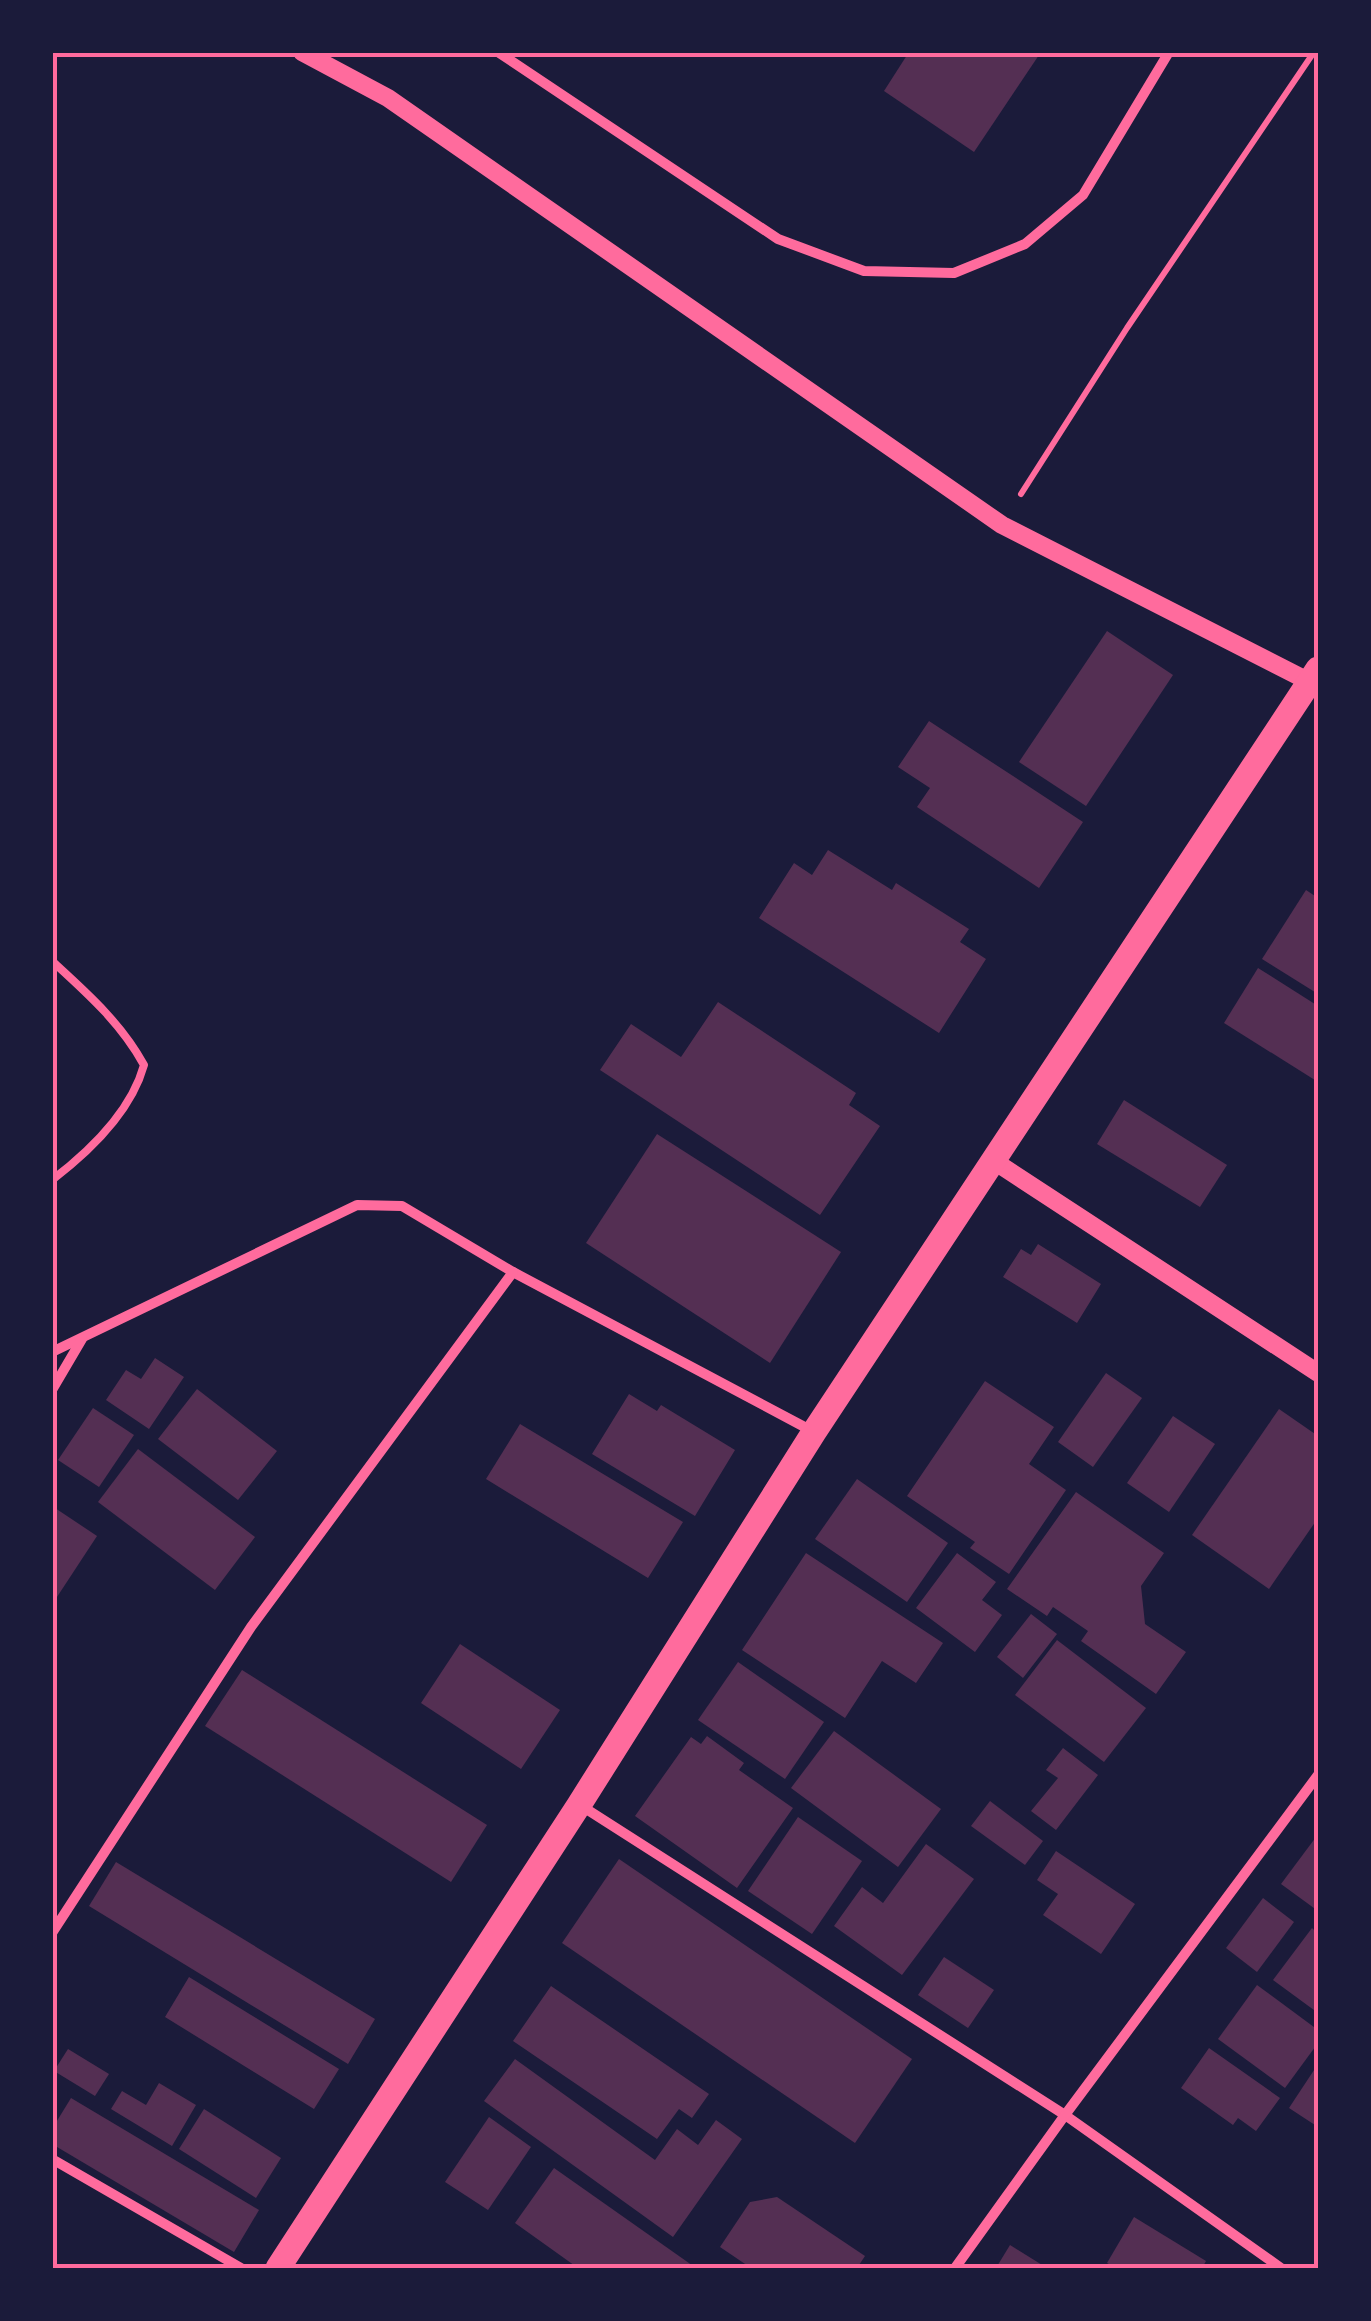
<svg xmlns="http://www.w3.org/2000/svg" width="1371" height="2321" font-family="Commissioner,sans-serif">
  <rect width="100%" height="100%" fill="#1b1b3a"/>
  <g fill="#542f53">
    <path d="M909,52h132l-67,100 -90,-61z"/>
    <path d="M1107,631l66,44 -87,131 -67,-44z"/>
    <path d="M929,721l154,101 -44,66 -122,-81 13,-19 -32,-21z"/>
    <path d="M828,850l64,40 4,-7 73,46 -9,13 26,17 -47,74 -180,-115 35,-55 18,12z"/>
    <path d="M1306,890l12,8v96l-56,-35z"/>
    <path d="M1258,968l60,38v76l-94,-59z"/>
    <path d="M718,1002l138,91 -7,12 31,21 -60,89 -220,-145 31,-46 50,33z"/>
    <path d="M1124,1100l103,65 -27,42 -103,-63z"/>
    <path d="M657,1134l184,118 -71,111 -184,-120z"/>
    <path d="M1038,1244l63,40 -24,39 -74,-46 18,-28 10,6z"/>
    <path d="M155,1358l29,19 -35,52 -43,-29 20,-30 15,9z"/>
    <path d="M1106,1373l36,25 -49,69 -35,-25z"/>
    <path d="M985,1381l69,46 -25,37 37,26 -57,84 -39,-26 5,-6 -68,-46z"/>
    <path d="M197,1389l80,62 -39,49 -80,-61z"/>
    <path d="M629,1394l28,17 4,-6 74,45 -40,66 -103,-62z"/>
    <path d="M93,1408l41,27 -35,52 -41,-27z"/>
    <path d="M1279,1409l39,27v82l-49,71 -77,-54z"/>
    <path d="M1173,1416l42,28 -46,68 -42,-29z"/>
    <path d="M520,1424l163,98 -35,56 -162,-99z"/>
    <path d="M138,1449l117,88 -40,53 -117,-88z"/>
    <path d="M857,1479l91,64 -41,59 -92,-63z"/>
    <path d="M1076,1492l88,61 -23,33 4,38 41,28 -30,42 -75,-53 7,-10 -35,-24 -6,9 -40,-27z"/>
    <path d="M52,1506l45,30 -40,61 -5,-2z"/>
    <path d="M806,1553l137,90 -27,40 -34,-22 -37,57 -103,-68z"/>
    <path d="M957,1553l39,29 -14,18 20,15 -27,37 -59,-44z"/>
    <path d="M1031,1614l26,20 -34,44 -26,-21z"/>
    <path d="M1057,1640l89,68 -42,54 -89,-67z"/>
    <path d="M460,1644l100,66 -39,59 -100,-66z"/>
    <path d="M738,1662l86,60 -39,57 -87,-59z"/>
    <path d="M242,1670l245,155 -36,57 -246,-156z"/>
    <path d="M834,1731l107,78 -43,58 -107,-79z"/>
    <path d="M707,1736l37,27 -5,7 54,38 -56,80 -102,-72 56,-79 10,7z"/>
    <path d="M1063,1748l35,27 -42,55 -25,-19 27,-33 -12,-8z"/>
    <path d="M990,1801l53,40 -18,24 -54,-39z"/>
    <path d="M798,1817l64,44 -50,73 -64,-43z"/>
    <path d="M1316,1837l2,2v72l-37,-27z"/>
    <path d="M926,1844l48,35 -72,96 -68,-49 28,-39 21,16z"/>
    <path d="M1056,1851l79,53 -34,50 -58,-39 15,-21 -21,-14z"/>
    <path d="M619,1859l293,200 -57,84 -293,-200z"/>
    <path d="M116,1862l259,157 -27,45 -259,-158z"/>
    <path d="M1263,1898l31,24 -37,50 -31,-24z"/>
    <path d="M1312,1928l6,6v79l-45,-33z"/>
    <path d="M944,1957l50,33 -26,38 -50,-33z"/>
    <path d="M189,1977l150,92 -25,40 -149,-92z"/>
    <path d="M1257,1985l61,45v13l-33,45 -67,-49z"/>
    <path d="M551,1986l158,108 -17,24 -13,-9 -22,30 -144,-98z"/>
    <path d="M1209,2048l71,50 -24,33 -18,-13 -5,7 -52,-37z"/>
    <path d="M68,2049l41,25 -14,22 -41,-25z"/>
    <path d="M515,2059l140,101 22,-31 21,16 18,-25 26,19 -69,98 -189,-136z"/>
    <path d="M1318,2064v63l-29,-19z"/>
    <path d="M159,2083l37,22 -24,41 -61,-37 11,-18 24,14z"/>
    <path d="M71,2098l188,112 -25,42 -182,-108v-15z"/>
    <path d="M204,2109l77,49 -25,40 -77,-49z"/>
    <path d="M489,2117l42,30 -43,63 -43,-28z"/>
    <path d="M554,2168l142,100h-118l-63,-45z"/>
    <path d="M777,2197l88,59 -8,12h-106l-31,-21 30,-45z"/>
    <path d="M1134,2217l72,44 -4,7h-86l-9,-5z"/>
    <path d="M1010,2245l37,23h-51z"/>
  </g>
  <g fill="none" stroke-linecap="round" stroke-linejoin="round">
    <path stroke="#ff6b9d" stroke-width="6" d="M1021,494l106,-166 187,-276"/>
    <path stroke="#ff6b9d" stroke-width="8" d="M52,961c35,32 69,62 92,104 -13,47 -54,86 -92,115"/>
    <g stroke="#ff6b9d" stroke-width="10">
      <path d="M498,52l280,187 86,32 90,2 71,-29 58,-49 86,-143"/>
      <path d="M52,1352l305,-147 45,1 111,66 301,160"/>
      <path d="M52,1390l30,-51"/>
      <path d="M580,1805l485,310 216,153"/>
      <path d="M52,1933l199,-306 262,-355"/>
      <path d="M52,2159l189,109"/>
      <path d="M955,2268l110,-153 253,-340"/>
    </g>
    <g stroke="#ff6b9d" stroke-width="18">
      <path d="M302,52l86,46 614,427 308,157"/>
      <path d="M994,1161l324,212"/>
    </g>
    <path stroke="#ff6b9d" stroke-width="25" d="M278,2268l301,-463 235,-373 504,-763"/>
  </g>
  <rect width="1371" height="2321" fill="none" stroke="#1b1b3a" stroke-width="110"/>
  <rect x="55" y="55" width="1261" height="2211" fill="none" stroke="#ff6b9d" stroke-width="4"/>
</svg>
